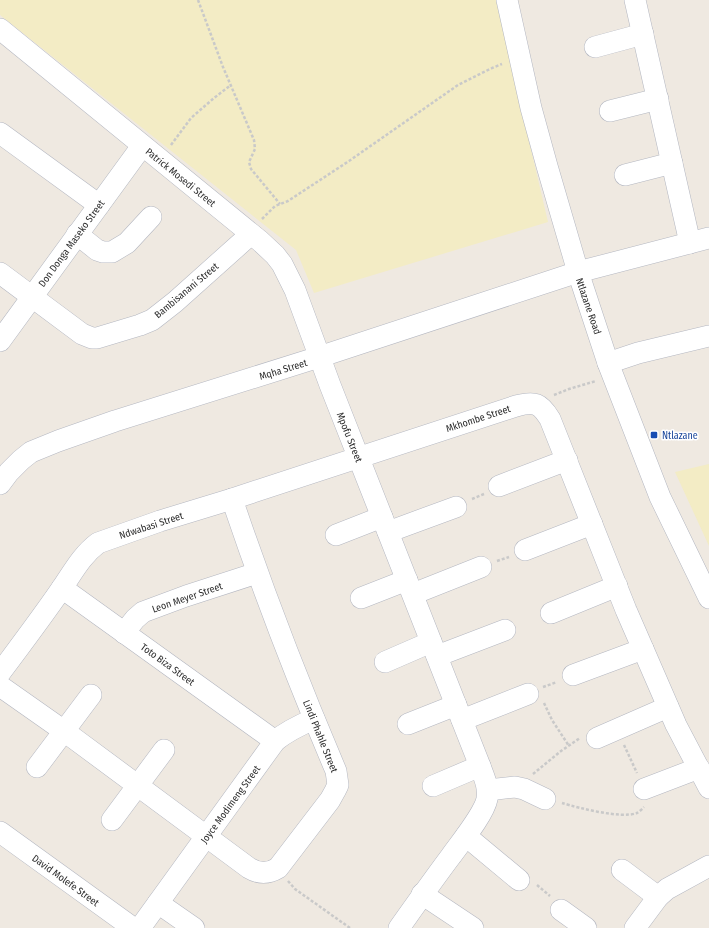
<svg xmlns="http://www.w3.org/2000/svg" width="709" height="928" font-family="'Fira Sans Condensed',sans-serif">
  <rect width="100%" height="100%" fill="#efe9e1"/>
  <g fill="#f3ecc5">
    <path d="M0,0h496l52,222 -234,71 -18,-43 -296,-235z"/>
    <path d="M709,464v82l-34,-74z"/>
  </g>
  <g fill="none" stroke-linecap="round" stroke-linejoin="round">
    <defs>
      <g id="minor">
        <path d="M507,0l24,108 16,58 31,106 30,91 52,134 49,101"/>
        <path d="M635,0l55,243"/>
        <path d="M0,29l260,212 15,14 7,9 13,26 35,95 150,381c4,11 9,21 7,33 -3,15 -26,43 -36,57 -18,24 -35,48 -52,72"/>
        <path d="M595,47l48,-13"/>
        <path d="M610,111l48,-12"/>
        <path d="M0,133l99,72"/>
        <path d="M625,175l47,-12"/>
        <path d="M77,234l20,16 6,2h9l15,-9 24,-26"/>
        <path d="M0,273l82,61 10,4h5l43,-13 12,-5 9,-7 14,-11 76,-68"/>
        <path d="M0,341l142,-195"/>
        <path d="M608,363l30,-10 71,-17"/>
        <path d="M0,484l9,-12 12,-12 10,-8 27,-11 57,-20 204,-64 259,-85 131,-34"/>
        <path d="M499,486l68,-26"/>
        <path d="M388,532l68,-25"/>
        <path d="M336,535l46,-18"/>
        <path d="M525,550l67,-26"/>
        <path d="M62,588l213,153"/>
        <path d="M413,594l68,-27"/>
        <path d="M361,598l46,-18"/>
        <path d="M551,613l66,-27"/>
        <path d="M124,633l11,-14 8,-7 43,-16 71,-23"/>
        <path d="M437,656l68,-26"/>
        <path d="M385,662l46,-20"/>
        <path d="M0,673c21,-28 42,-56 62,-85 11,-16 20,-33 36,-45l62,-22 72,-22 284,-93c19,-5 24,-3 34,13l76,191 17,39 33,76 33,63"/>
        <path d="M573,675l70,-26"/>
        <path d="M0,686l64,45 185,137c10,6 19,6 29,0l52,-68 5,-9 3,-6 -2,-14c-38,-89 -73,-180 -104,-272"/>
        <path d="M462,720l66,-26"/>
        <path d="M408,724l48,-19"/>
        <path d="M597,738l71,-31"/>
        <path d="M37,767l54,-72"/>
        <path d="M433,786l47,-20"/>
        <path d="M644,789l55,-21"/>
        <path d="M488,790l27,-3 9,2 21,10"/>
        <path d="M112,820l52,-70"/>
        <path d="M0,832l133,96"/>
        <path d="M466,836l53,44"/>
        <path d="M622,870l36,27"/>
        <path d="M422,894l51,34"/>
        <path d="M158,903l36,25"/>
        <path d="M561,910l25,18"/>
        <path d="M140,928l135,-187c12,-10 25,-16 39,-22"/>
        <path d="M635,928l23,-31 9,-8 42,-23"/>
      </g>
    </defs>
    <use href="#minor" stroke="#b4b7c1" stroke-width="22"/>
    <g stroke="#c9c9c9" stroke-width="2.5" stroke-dasharray="3 2" stroke-linecap="butt">
      <path d="M198,0l25,67 31,73 1,9 -6,13 2,7 29,35"/>
      <path d="M171,145l20,-27 23,-20 17,-13"/>
      <path d="M262,219l13,-13 13,-5 61,-40 109,-76 34,-17 10,-4"/>
      <path d="M554,395l15,-6 27,-8"/>
      <path d="M472,499l12,-5"/>
      <path d="M497,561l12,-4"/>
      <path d="M543,687l14,-5"/>
      <path d="M544,703l8,17 17,26"/>
      <path d="M624,745l13,28"/>
      <path d="M533,774l28,-23 19,-13"/>
      <path d="M562,803c17,5 59,16 75,10 2,-1 5,-4 7,-6"/>
      <path d="M288,881l7,8 55,39"/>
      <path d="M537,885l13,11"/>
    </g>
    <use href="#minor" stroke="#fff" stroke-width="21"/>
  </g>
  <rect fill="#1a4fb4" stroke="#fff" stroke-width="1.5" x="650" y="431" width="8" height="8" rx="2"/>
  <g text-anchor="middle" stroke-width="3" stroke-linejoin="round" paint-order="stroke">
    <g font-size="10" fill="#2e2e2e" stroke="#fff">
      <text transform="translate(181 177) rotate(39)" y="4">Patrick Mosedi Street</text>
      <text transform="translate(71 243) rotate(-54)" y="4">Don Donga Maseko Street</text>
      <text transform="translate(186 290) rotate(-40)" y="4">Bambisanani Street</text>
      <text transform="translate(589 306) rotate(71)" y="4">Ntlazane Road</text>
      <text transform="translate(283 369) rotate(-17)" y="4">Mqha Street</text>
      <text transform="translate(478 418) rotate(-18)" y="4">Mkhombe Street</text>
      <text transform="translate(350 437) rotate(68)" y="4">Mpofu Street</text>
      <text transform="translate(151 525) rotate(-18)" y="4">Ndwabasi Street</text>
      <text transform="translate(187 597) rotate(-19)" y="4">Leon Meyer Street</text>
      <text transform="translate(168 664) rotate(36)" y="4">Toto Biza Street</text>
      <text transform="translate(321 736) rotate(68)" y="4">Lindi Phahle Street</text>
      <text transform="translate(230 804) rotate(-54)" y="4">Joyce Modimeng Street</text>
      <text transform="translate(66 880) rotate(36)" y="4">David Molefe Street</text>
    </g>
    <g font-size="10" fill="#164399" stroke="#fff" text-anchor="start">
      <text x="662" y="439">Ntlazane</text>
    </g>
  </g>
</svg>
